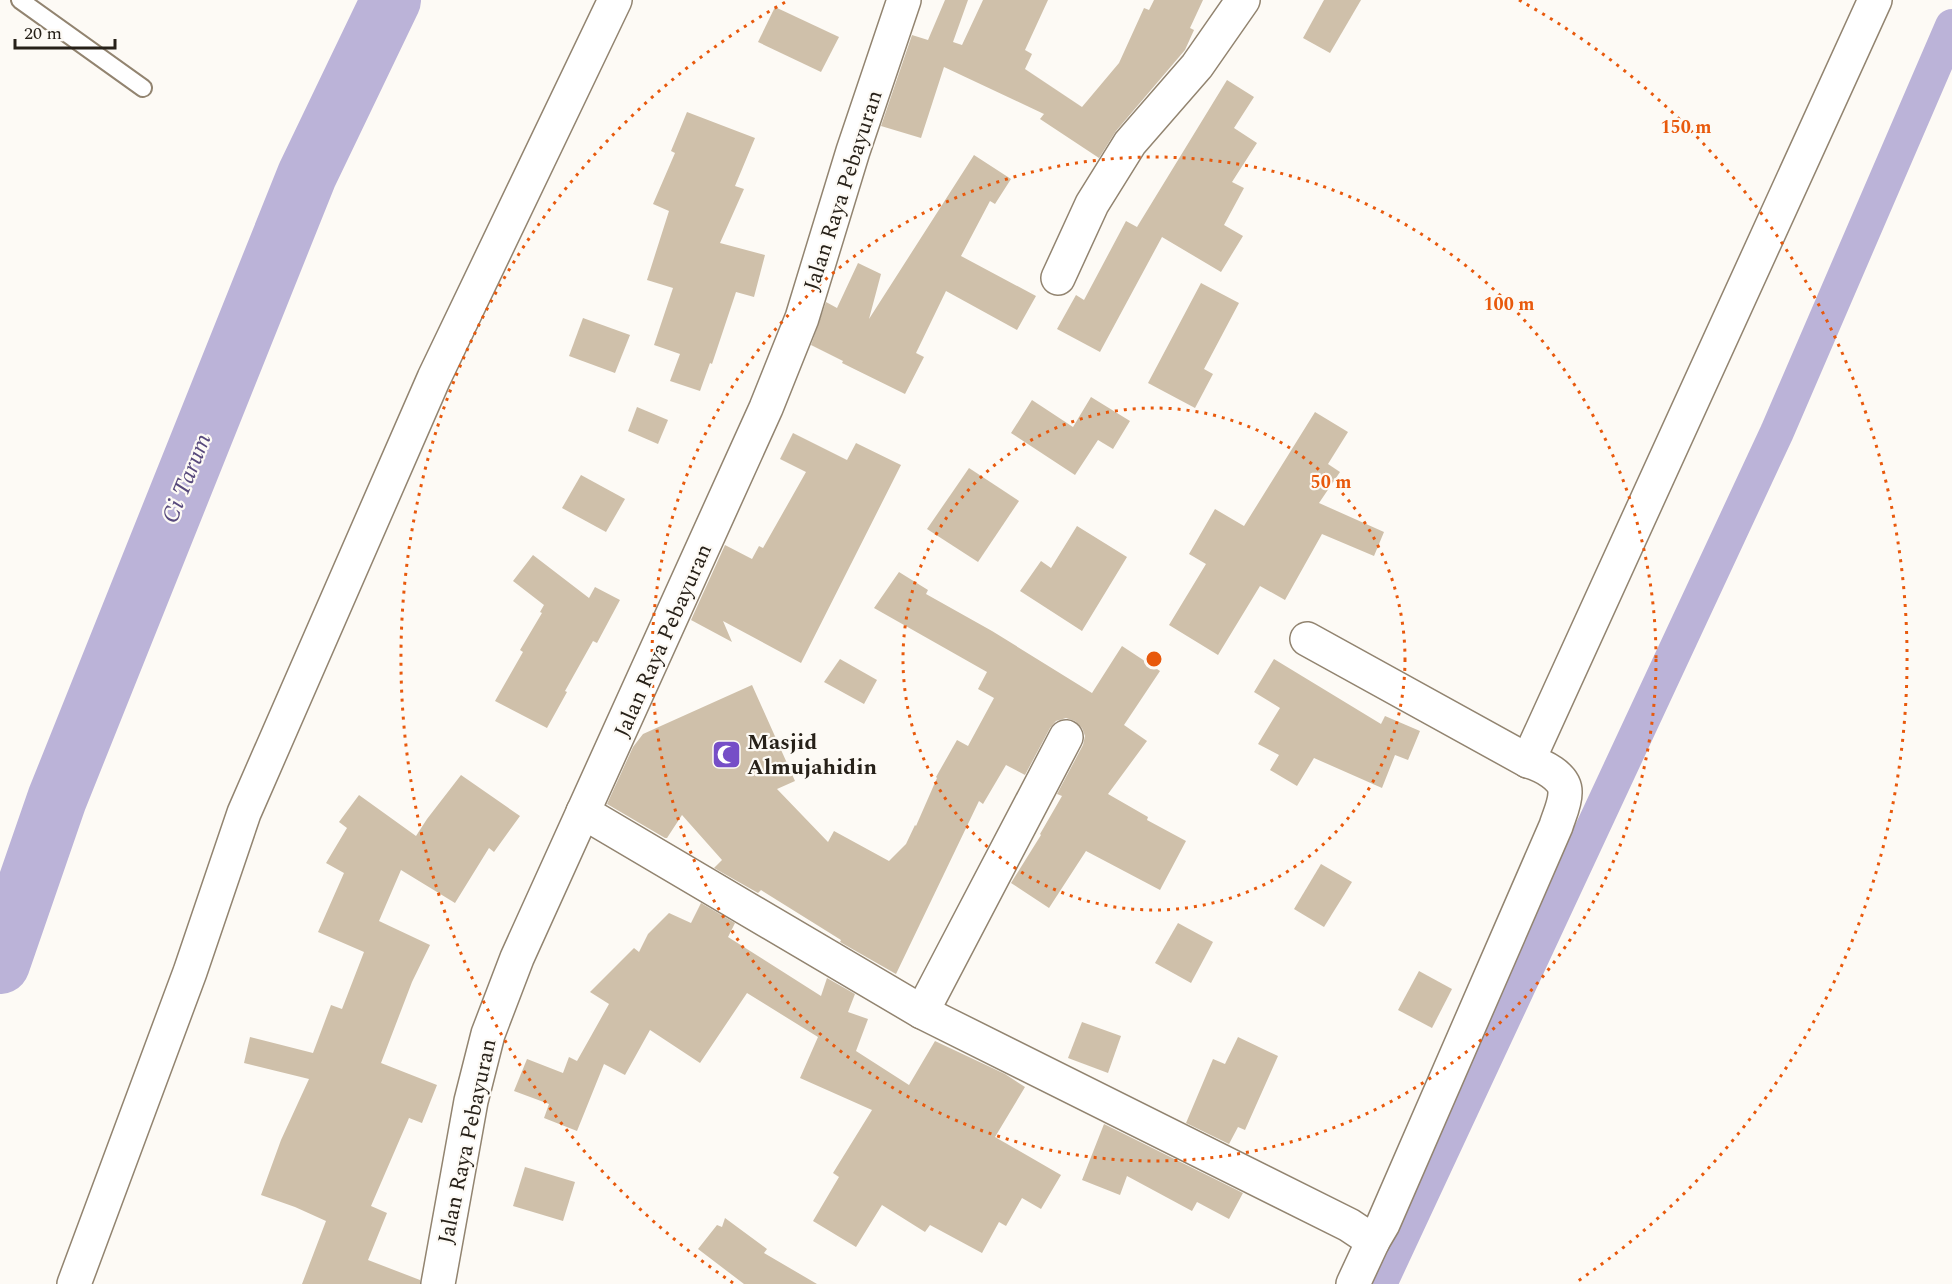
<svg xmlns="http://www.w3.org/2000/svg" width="1952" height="1284" font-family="Spectral,serif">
  <rect width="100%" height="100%" fill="#fdfaf5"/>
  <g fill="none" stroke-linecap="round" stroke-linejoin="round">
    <path stroke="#bbb3d8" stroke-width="34" d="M1380,1284l397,-852 175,-406"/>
    <path stroke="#bbb3d8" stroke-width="60" d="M0,964l57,-165 250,-624 84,-175"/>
  </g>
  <g fill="#cfc0aa">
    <path d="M945,0h23l-15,42 9,3 21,-45h65l-23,50 7,4 -7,15 57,38 37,-44 25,-55 5,2 5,-10h49l-13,28 4,2 -9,20 -69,81 -17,27 -59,-39 4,-5 -100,-47 -23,71 -40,-12 31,-91 16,5z"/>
    <path d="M1324,0h37l-31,53 -27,-15z"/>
    <path d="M775,7l64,30 -18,35 -63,-30z"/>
    <path d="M1227,80l27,17 -20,31 23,15 -25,39 12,6 -20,37 19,11 -22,36 -59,-35 -62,115 -43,-23 19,-34 8,5 42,-79 11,6z"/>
    <path d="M687,112l68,26 -20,48 9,3 -24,54 45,12 -11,42 -18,-5 -24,72 -2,-1 -10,28 -30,-10 10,-27 -26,-9 19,-57 -26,-8 22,-69 -16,-7 22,-51 -4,-2z"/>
    <path d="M974,155l37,24 -16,25 -5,-3 -29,55 75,40 -19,34 -71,-39 -30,62 8,4 -19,37 -63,-31 1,-2 -32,-16 15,-43 11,6 21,-45 23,11 -12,45z"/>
    <path d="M1201,283l38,20 -35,66 9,5 -18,34 -47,-25z"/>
    <path d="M583,318l47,17 -15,38 -46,-17z"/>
    <path d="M1091,397l39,24 -17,28 -15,-9 -23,35 -64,-42 21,-33 41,27z"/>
    <path d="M637,407l31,13 -10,24 -30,-13z"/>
    <path d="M1315,412l33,20 -20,32 12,8 -21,31 65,29 -10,24 -52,-22 -37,66 -25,-14 -42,69 -49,-30 37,-61 -17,-10 26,-45 29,17z"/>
    <path d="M793,433l54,27 9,-17 45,22 -100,198 -78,-42 9,21 -41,-22 34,-75 27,14 7,-13 4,2 43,-76 -26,-13z"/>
    <path d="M969,468l50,33 -41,61 -51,-33z"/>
    <path d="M581,475l44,24 -19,33 -44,-24z"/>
    <path d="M1077,526l50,31 -45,74 -62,-40 21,-30 10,7z"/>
    <path d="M533,555l56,43 6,-11 25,13 -23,43 -4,-2 -28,50 2,1 -20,36 -52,-27 28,-49 -3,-2 22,-37 -2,-1 4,-7 -31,-24z"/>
    <path d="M899,572l29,18 -2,4 66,37 100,62 30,-47 38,25 -36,54 23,16 -39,53 40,23 -1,3 39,21 -26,49 -74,-39 -37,57 -38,-25 30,-48 -1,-1 22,-38 -5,-2 26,-49 2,-9 -3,-8 -7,-7 -9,-3 -10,3 -6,7 -25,47 -19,-10 -23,39 -4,-3 -83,173 -56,-32 1,-2 -80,-50 -3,3 -44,-25 8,-8 -40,-45 -15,23h-2l-58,-34 26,-57 10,-13 109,-49 43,96 -18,8 51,53 6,-11 55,30 17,-17 9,-19 1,1 21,-48 -1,-1 21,-37 11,6 26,-48 -16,-9 9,-17 -113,-64z"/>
    <path d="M840,659l37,21 -13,24 -40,-22z"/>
    <path d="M1274,659l107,65 4,-8 35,15 -12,29 -13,-5 -13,33 -68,-30 -17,28 -27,-16 9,-15 -21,-11 22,-36 -26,-16z"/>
    <path d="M461,775l59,41 -26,36 -5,-4 -34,55 -54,-33 -22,51 51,24 -18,37 -31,81 56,22 -15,38 -13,-5 -38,88 16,7 -19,47 52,20v4h-118l24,-63 -31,-14 -34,-12 20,-55 28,-61 -65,-16 6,-26 63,16 18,-48 11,4 22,-57 -46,-20 26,-59 -18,-10 21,-35 -8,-6 20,-27 57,41 11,-17z"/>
    <path d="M1321,864l31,18 -28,45 -30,-18z"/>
    <path d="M701,903l34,20 -7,14 93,59 6,-18 28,16 -7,18 20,7 -12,32 53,34 26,-44 70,33 20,13 -30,50 66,38 -20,34 -19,-11 -16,28 -7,-4 -17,31 -52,-28 -5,7 -43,-27 -26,42 -43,-26 26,-44 -6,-4 39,-63 -72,-32 18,-41 -71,-44 -47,70 -50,-33 -25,45 -21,-11 -27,67 -33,-13 5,-14 -35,-13 13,-32 36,14 6,-16 8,4 32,-57 -19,-12 44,-44 5,4 9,-18 21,-21 22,10z"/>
    <path d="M1178,923l35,19 -22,41 -36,-20z"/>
    <path d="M1419,971l33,18 -20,39 -34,-18z"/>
    <path d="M1082,1022l39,14 -13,37 -40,-15z"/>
    <path d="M1238,1037l40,19 -33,74 -7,-3 -9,17 -43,-21 27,-64 12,5z"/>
    <path d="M1104,1124l139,69 -14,26 -32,-17 -5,9 -65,-35 -7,19 -38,-15z"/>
    <path d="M525,1167l50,15 -12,39 -50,-15z"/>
    <path d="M725,1218l42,31 -3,4 53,31h-73l-46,-35 19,-24 5,2z"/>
  </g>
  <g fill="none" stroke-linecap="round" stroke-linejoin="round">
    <defs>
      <path id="lane" d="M20,0l123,88"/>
      <g id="street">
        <path d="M1058,278l34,-74 38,-61 67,-77 46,-66"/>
        <path d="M1528,761l347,-761"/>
        <path d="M583,812l339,200 427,213 24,16 10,-17 173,-398c3,-10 9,-22 9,-33 1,-17 -24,-28 -37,-32l-221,-122"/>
        <path d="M922,1012l144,-275"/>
        <path d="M74,1284l116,-312 54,-159 190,-435 181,-378"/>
        <path d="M1353,1284l20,-43"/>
      </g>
      <path id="secondary" d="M438,1284l33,-183 17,-67 29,-76 249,-550 36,-90 51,-167 51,-151"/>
    </defs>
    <use href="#lane" stroke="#928470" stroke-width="20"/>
    <use href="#street" stroke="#928470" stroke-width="36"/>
    <use href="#secondary" stroke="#928470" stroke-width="36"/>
    <use href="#lane" stroke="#fff" stroke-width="16"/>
    <use href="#street" stroke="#fff" stroke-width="33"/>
    <use href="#secondary" stroke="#fff" stroke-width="33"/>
  </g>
  <g fill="none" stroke="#e8590c" stroke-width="3" stroke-dasharray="3 6">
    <circle cx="1154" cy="659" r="251"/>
    <circle cx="1154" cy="659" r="502"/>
    <path d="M733 1283A753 753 0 0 1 789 0M1519 0A753 753 0 0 1 1575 1283"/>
  </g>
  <defs>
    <symbol id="mosque-square" viewBox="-11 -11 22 22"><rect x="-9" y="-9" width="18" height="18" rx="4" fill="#764ec7" stroke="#fdfaf5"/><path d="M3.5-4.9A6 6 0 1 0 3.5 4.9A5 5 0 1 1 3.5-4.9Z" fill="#fff"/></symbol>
  </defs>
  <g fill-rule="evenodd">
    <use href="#mosque-square" x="710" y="738" width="33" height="33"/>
  </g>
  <g text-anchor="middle" stroke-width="4.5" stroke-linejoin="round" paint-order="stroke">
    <g font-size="22" fill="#272119" stroke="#fdfaf5">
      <text transform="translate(842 190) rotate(-72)" y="8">Jalan Raya Pebayuran</text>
      <text transform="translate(662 640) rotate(-66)" y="8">Jalan Raya Pebayuran</text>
      <text transform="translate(466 1141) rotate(-78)" y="8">Jalan Raya Pebayuran</text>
    </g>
    <g font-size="22" font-weight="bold" fill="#272119" stroke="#fdfaf5" text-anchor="start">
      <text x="747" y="749">Masjid<tspan x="747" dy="25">Almujahidin</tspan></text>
    </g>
    <g font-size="24" font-style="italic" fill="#57497c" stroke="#fdfaf5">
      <text transform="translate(186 478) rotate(-68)" y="8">Ci Tarum</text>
    </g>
  </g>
  <circle cx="1154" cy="659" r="9" fill="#e8590c" stroke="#fdfaf5" stroke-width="3"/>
  <g font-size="18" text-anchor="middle" font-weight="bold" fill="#e8590c" stroke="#fdfaf5" stroke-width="4.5" stroke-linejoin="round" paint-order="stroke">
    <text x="1686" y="133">150 m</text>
    <text x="1509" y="310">100 m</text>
    <text x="1331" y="488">50 m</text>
  </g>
  <path d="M15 39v9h100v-9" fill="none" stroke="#272119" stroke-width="3"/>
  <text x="24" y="39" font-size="18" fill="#272119" stroke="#fdfaf5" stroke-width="4.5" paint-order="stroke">20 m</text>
</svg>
